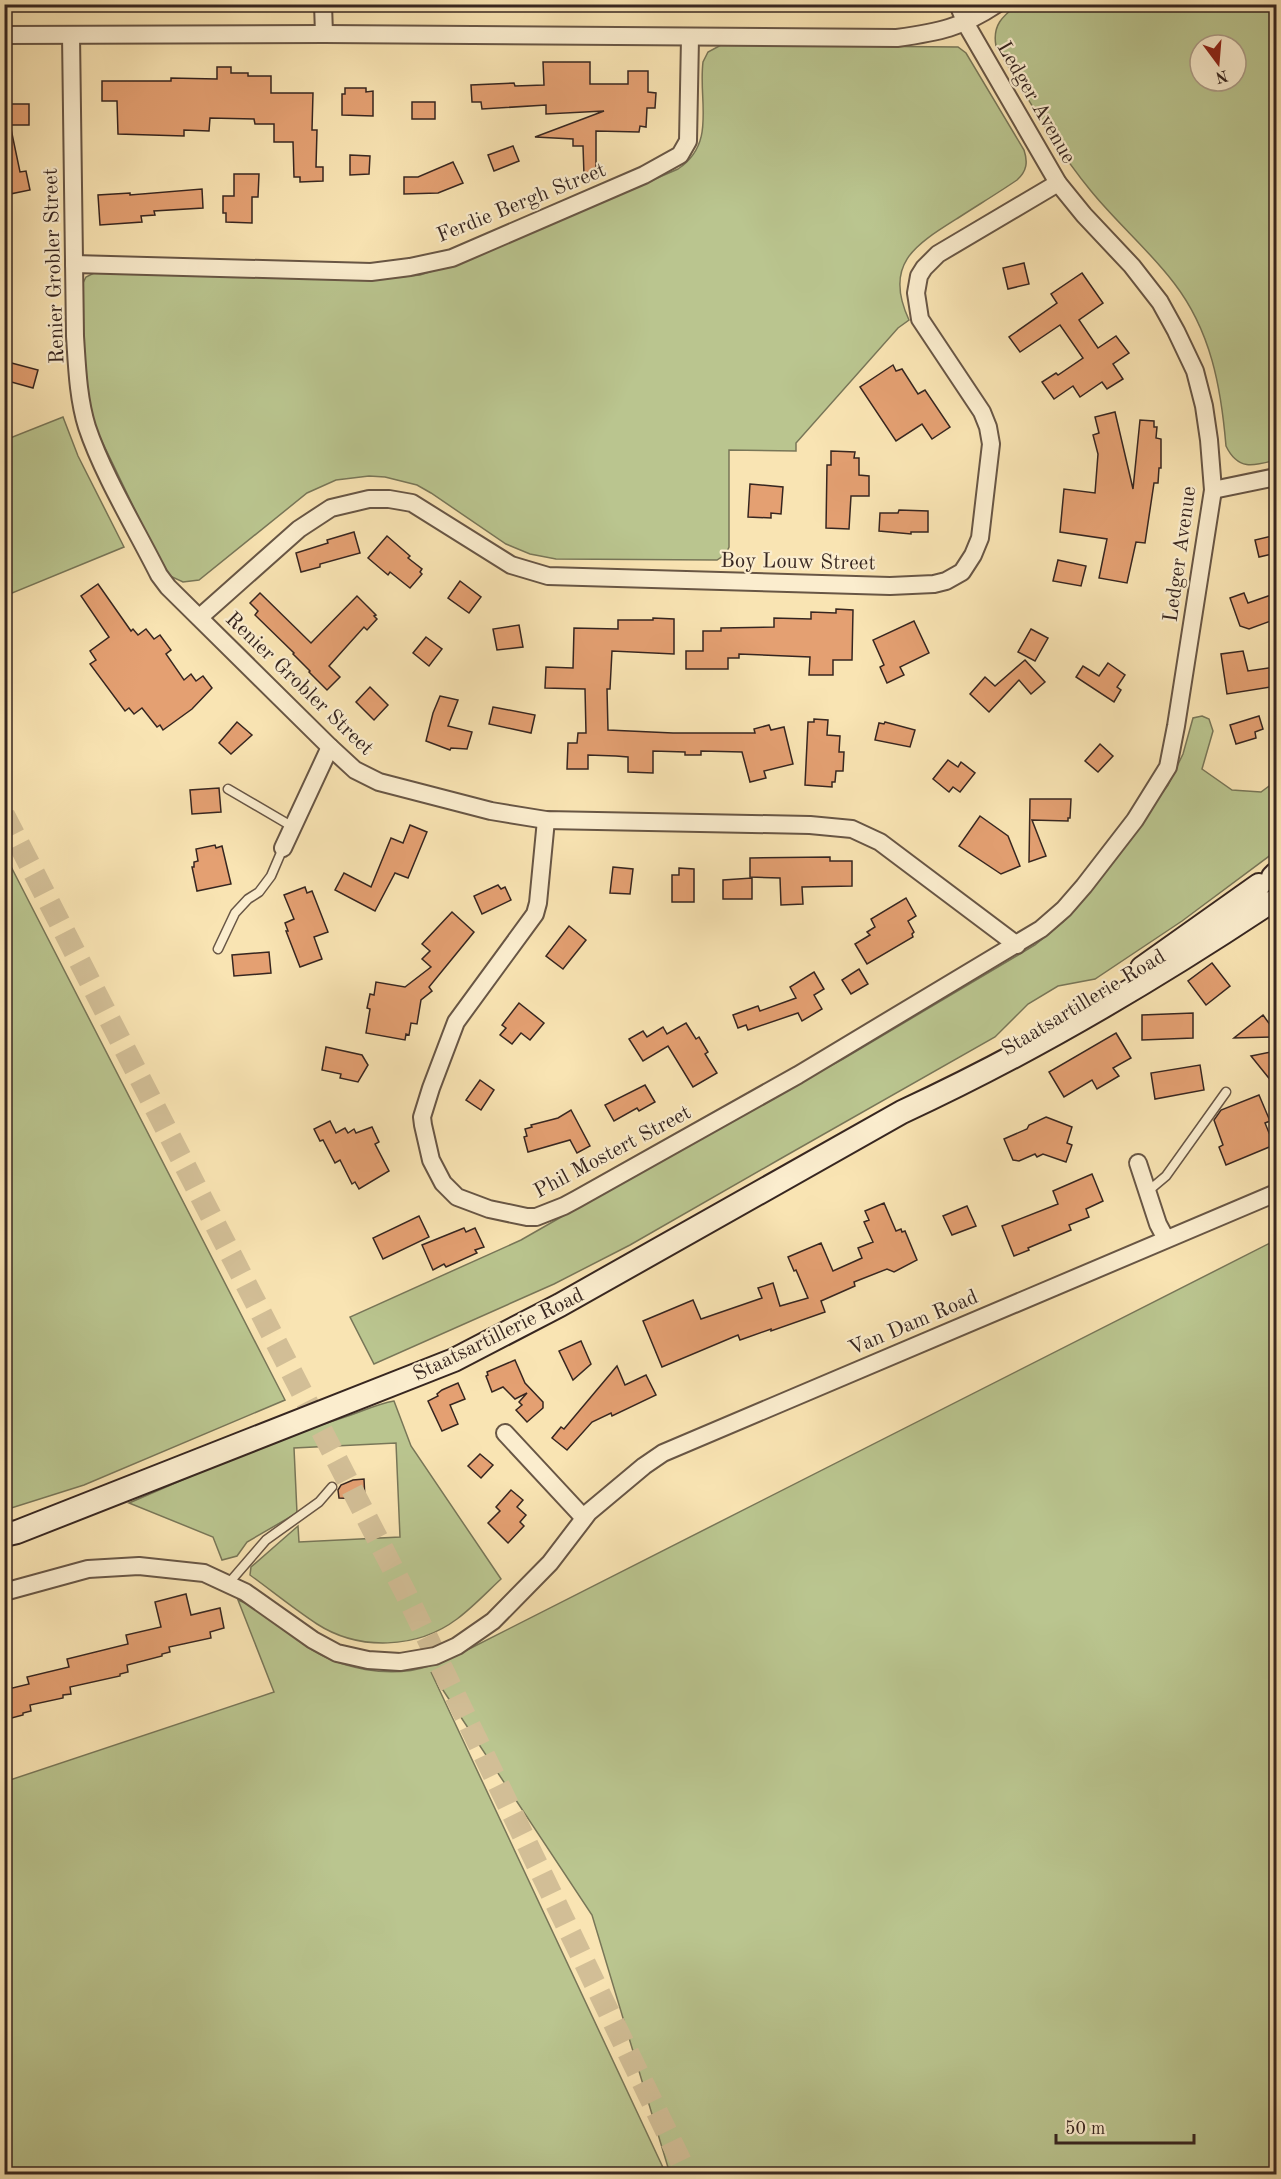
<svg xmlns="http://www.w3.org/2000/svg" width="1281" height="2179" font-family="'Old Standard TT',serif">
  <rect width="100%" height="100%" fill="#f9e4b3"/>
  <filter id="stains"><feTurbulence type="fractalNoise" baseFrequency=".00333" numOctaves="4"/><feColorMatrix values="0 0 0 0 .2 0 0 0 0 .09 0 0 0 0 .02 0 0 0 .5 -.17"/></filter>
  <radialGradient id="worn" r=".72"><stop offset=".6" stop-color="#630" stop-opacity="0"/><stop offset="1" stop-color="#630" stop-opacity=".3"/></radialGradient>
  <g fill="#bac58f" stroke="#787658" stroke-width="1.5" fill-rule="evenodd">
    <path d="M1017,5h259v455c-22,6 -38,11 -50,-14 -5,-59 -15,-115 -52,-163 -25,-33 -57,-60 -83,-92 -37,-45 -65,-96 -95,-145 -4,-21 7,-30 21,-41zM1200,45h36v36h-36z"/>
    <path d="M721,45l237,2 8,6 58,97c4,12 3,21 -7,30 -19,13 -39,25 -59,38 -43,27 -75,46 -49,102l-11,8 -102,115v8l-67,-1v97l-3,7 -9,6 -161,-1 -26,-5 -24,-10 -75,-51 -14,-8 -32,-8 -16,-1 -33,4 -29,13 -108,87 -16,2 -13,-6 -23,-41 -50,-104 -4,-12 -7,-35 -5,-97 5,-10 12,-6 281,8 41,-4 47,-15 211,-91c39,-26 20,-68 25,-107l5,-10z"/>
    <path d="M63,417l15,39 46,91 -119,49v-156z"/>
    <path d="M1202,716l7,3 4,12 -11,38 30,21 29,2 15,-11v70l-94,70 -87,58 -37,7 -30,18 -33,33 -215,122 -150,86 -76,39 -180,80 -24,-47 171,-77 236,-135 86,-46 192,-114 28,-23 12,-13 93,-124 15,-31 10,-36z"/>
    <path d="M4,853l281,547 -201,85 -79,25z"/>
    <path d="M1276,1240v934h-606l-78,-259 -161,-243 235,502h-661l-1,-392 270,-90 -36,-92c26,9 46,30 68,46 33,23 84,33 123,20 14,-4 28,-12 42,-18z"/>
    <path d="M394,1401l17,45 90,133c-14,13 -28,28 -44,40 -40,30 -98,32 -140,5 -23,-15 -45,-33 -67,-49l1,-8 47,-41 1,16 101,-5 -4,-94 -102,5 3,65 -50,29 -10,14 -15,4 -9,-23 -84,-34c70,-30 140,-62 213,-85 17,-5 34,-14 52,-17z"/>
  </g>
  <g fill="#e4a072" stroke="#372620" stroke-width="1.5">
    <path d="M543,62h47v22h38v-13h20v21l8,1 -1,15h-8l-1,19 -6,-1 -1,6 -43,-1v44h-12l-1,-29h-10v-7l-38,-2 69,-26 -58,3v-9l-64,4 -1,-7h-9l-1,-17 43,-2 1,3 29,-1z"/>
    <path d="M217,67h14v6h17v3h23v17h42l-1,37h5l-1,37h7v14l-23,1v-5h-6l-1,-35h-19v-18h-19l-1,-5 -44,-1 -1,13 -25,-1v6l-66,-2 -1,-33h-15v-20h69v-3l46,1z"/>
    <path d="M345,88h21v4l7,-1v25l-31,-1v-21h3z"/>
    <rect x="412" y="102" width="23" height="17"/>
    <rect x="4" y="104" width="25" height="21"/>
    <path d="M11,129l9,43 6,-1 4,19 -20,4 -4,-16h-2v-48z"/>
    <path d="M513,146l6,15 -25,10 -6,-16z"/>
    <path d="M350,155l20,1 -1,18 -19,1z"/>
    <path d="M453,162l10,21 -25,10 -34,1v-17h14z"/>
    <path d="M234,174h25l-1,23h-6v26l-26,-1v-9h-3v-17h11z"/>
    <path d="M202,189l1,19 -49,3 1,4 -14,1 1,6 -42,3 -2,-30 32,-2v2z"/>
    <path d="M1024,263l5,21 -21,5 -5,-21z"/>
    <path d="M1082,273l21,30 -24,17 19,28 18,-12 13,17 -16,11 10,15 -16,10 -5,-7 -22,15 -7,-11 -19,13 -12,-17 14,-9 2,2 25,-17 -23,-33 -40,27 -11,-15 48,-34 -6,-9z"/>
    <path d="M4,361l34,9 -5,18 -29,-8z"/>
    <path d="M893,365l3,6 6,-2 16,25 7,-4 25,37 -18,12 -10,-15 -26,17 -36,-54z"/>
    <path d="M1115,412l18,77 7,-69 14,1v6h3l-1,11 5,1v29h-2l-1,15h-4l-9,60 -9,-1 -9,41 -28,-5 8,-39 -47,-7 4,-43 31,4 3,-39 -5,-19 6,-2 -4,-16z"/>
    <path d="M831,451l24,1 -1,6h5v17l10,1v20h-18l-2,33 -23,-1 1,-63h4z"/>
    <path d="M750,484l33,3 -2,27 -10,-1v5l-23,-1z"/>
    <path d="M899,510l29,1v21h-17v2l-32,-3 1,-18h18z"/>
    <path d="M354,532l6,21 -40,11v3l-19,5 -5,-19 32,-10 -1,-3z"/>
    <path d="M1276,535v18l-17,4 -4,-17z"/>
    <path d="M387,536l23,20 -2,2 14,11 -2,3 2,2 -12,14 -20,-16 -2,3 -20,-17z"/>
    <path d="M1058,560l28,6 -5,20 -28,-5z"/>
    <path d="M460,581l21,16 -12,16 -21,-15z"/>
    <path d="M98,584l33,47 2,-2 5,6 8,-6 8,10 6,-4 11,15 -5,4 18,26 7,-6 5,7 7,-5 9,12 -20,21 -29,21 -3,-5 -3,2 -15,-19 -8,6 -5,-6 -4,3 -35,-47 6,-4 -6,-9 19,-14 -28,-41z"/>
    <path d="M260,593l51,50 46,-47 19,19 -2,1 3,3 -10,11 -3,-3 -35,39 11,11 -13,13 -18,-18 1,-1 -17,-17 1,-1 -39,-38 3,-4 -8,-8z"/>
    <path d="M1244,593l4,10 23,-8 5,16v8l-27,10 -9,-3 -10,-28z"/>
    <path d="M836,609l17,1 -1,50h-19v15h-24l1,-18 -71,-3v4h-11v11h-42v-18h17v-20h18v-3l53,-1v-9l37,1v-7l25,1z"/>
    <path d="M653,618l21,1v35l-62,-3 -2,38h-3l1,41 65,3h82l-1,-4 15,-4 2,5 13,-3 9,37 -29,7 2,7 -16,4 -8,-30 -41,-1v4h-16v-3l-32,-1v22l-25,-1v-15l-12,-1 -28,-1v14h-21l1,-26h9l1,-10h8l-1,-44 -40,-1 1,-21 27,1 1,-40 44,1v-9h35z"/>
    <path d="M914,621l15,32 -29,14 4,8 -17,8 -7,-16 4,-2 -11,-25z"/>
    <path d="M519,625l4,22 -26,3 -4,-21z"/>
    <path d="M1031,629l17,9 -13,23 -17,-9z"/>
    <path d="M426,637l16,12 -13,17 -16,-13z"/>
    <path d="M1243,651l5,20 28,-4v19l-49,8 -6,-40z"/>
    <path d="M1025,660l20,22 -14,12 -12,-14 -30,32 -19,-18 15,-17 10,9z"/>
    <path d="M1108,663l17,12 -8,12 4,3 -7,12 -38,-25 7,-11 16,10z"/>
    <path d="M370,687l18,18 -14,15 -18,-18z"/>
    <path d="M440,696l18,4 -10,26 24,6 -5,17 -16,-1 -1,2 -24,-9 7,-28z"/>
    <path d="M493,707l42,8 -4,18 -42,-9z"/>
    <path d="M1259,716l4,13 -8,3 1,6 -20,6 -6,-19z"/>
    <path d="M814,719l14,1 -1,15 13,1 -1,16h5l-1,19h-7l-1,11h-3v5l-27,-2 3,-63h6z"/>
    <path d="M237,722l15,13 -21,19 -12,-11z"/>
    <path d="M885,722l30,8 -5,17 -35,-7 4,-17 5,1z"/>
    <path d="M1100,744l13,12 -15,16 -13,-11z"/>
    <path d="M948,760l10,7 3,-5 14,11 -15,19 -7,-5 -4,5 -16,-13z"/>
    <path d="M219,788l2,24 -29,2 -2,-24z"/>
    <path d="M1030,799h41l-1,19h-2v3l-36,-1 14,36 -17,6z"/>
    <path d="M980,816l28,20 12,30 -19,8 -42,-28z"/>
    <path d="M410,825l17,7 -19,46 -13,-5 -20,38 -40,-21 9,-17 27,14 20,-49 12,5z"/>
    <path d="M215,845l1,3 6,-2 9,38 -34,7 -5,-24h2v-5l4,-1 -2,-12z"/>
    <path d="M830,857v4h22v25l-50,1 1,17 -22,1 -1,-27 -30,-1v-19z"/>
    <path d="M613,867l20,2 -3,25 -20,-1z"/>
    <path d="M679,868l15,1v33h-22v-27h7z"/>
    <path d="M752,878v21h-29v-19z"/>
    <path d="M498,885l3,4 4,-2 6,13 -29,14 -8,-18z"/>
    <path d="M305,887l2,6 5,-2 16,41 -14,5 8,22 -22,8 -14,-36h2l-3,-8 9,-4 -10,-24z"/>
    <path d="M906,898l10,18 -8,5 6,11 -2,2 1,3 -46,27 -12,-20 15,-9 -3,-3 8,-5 -4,-8z"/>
    <path d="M452,912l22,20 -45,55 3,4 -11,9 -4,24 -6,-1 -2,12 -3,-1 -1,6 -39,-7 4,-24 -3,-1 3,-14 4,1 2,-13 29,5 26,-20 -9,-8 8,-8 -8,-7z"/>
    <path d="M569,926l17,14 -23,29 -17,-13z"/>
    <path d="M269,952l2,21 -37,3 -2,-21z"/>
    <path d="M1212,963l18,23 -24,19 -18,-24z"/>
    <path d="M859,969l9,15 -17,10 -9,-14z"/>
    <path d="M814,972l10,17 -10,6 8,14 -20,12 -4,-8 -50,17 -2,-5 -8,3 -5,-13 25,-9 2,5 36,-13 -6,-11z"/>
    <path d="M519,1003l25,20 -14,17 -9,-7 -9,11 -12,-9 6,-7 -4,-3z"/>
    <path d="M1193,1013v25l-51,2v-25z"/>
    <path d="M1263,1015l13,18v4l-42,1z"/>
    <path d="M686,1023l10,16 3,-2 9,15 -3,2 12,19 -24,14 -25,-41 -25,15 -14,-22 14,-8 4,6 16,-10 4,7z"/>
    <path d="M1116,1033l15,25 -18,10 6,8 -22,13 -5,-9 -28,17 -15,-25z"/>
    <path d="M326,1047l36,8 6,10 -10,17 -18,-4 1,-4 -19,-4z"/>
    <path d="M1276,1051v36l-25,-31z"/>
    <path d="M1200,1065l4,25 -49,9 -4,-26z"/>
    <path d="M480,1080l14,10 -13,20 -15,-10z"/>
    <path d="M645,1085l10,17 -16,9 -2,-3 -23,13 -9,-16z"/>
    <path d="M1259,1095l11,26 -5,2 9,22 -48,20 -7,-18 4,-2 -9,-25 7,-10z"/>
    <path d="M571,1110l19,36 -13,7 -7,-13 -42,12 -4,-15 3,-1 -2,-7 7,-2 -1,-2 27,-7z"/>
    <path d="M1046,1117l26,10 -5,16 5,2 -6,17 -23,-8 -6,3 -2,-3 -16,7 -6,-1 -9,-21 23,-10 2,-4z"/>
    <path d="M330,1121l6,12 9,-5 3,5 6,-4 2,4 16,-6 7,15 -4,2 14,27 -30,18 -4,-7 -3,2 -12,-24 -5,3 -12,-23 -3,1 -6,-12z"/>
    <path d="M1092,1174l11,27 -17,8 3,8 -20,8 2,5 -43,18 1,2 -15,6 -12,-30 56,-22 -5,-13z"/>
    <path d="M884,1203l12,28 5,-2 1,3 3,-1 12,29 -23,12 -7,-3 -33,13 1,4 -34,15 4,11 -54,19v-2l-31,11 -2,-5 -76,32 -19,-46 50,-21 8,19 61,-21 -4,-10 15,-5 7,23 28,-8 -12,-28 -2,1 -6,-14 33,-14 12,28 29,-13 -4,-10 15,-6 -9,-20 5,-2 -4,-9z"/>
    <path d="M967,1206l9,20 -24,9 -9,-19z"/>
    <path d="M419,1216l10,21 -46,22 -10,-21z"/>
    <path d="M464,1228l2,4 9,-4 9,19 -9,3 2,3 -31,14 -2,-3 -11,6 -11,-25z"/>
    <path d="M581,1341l10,23 -18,16 -14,-29z"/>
    <path d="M515,1360l10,23 18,19v6l-16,14 -11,-12 6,-5 -3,-3 8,-9 -12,6 -12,-12 -11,5 -6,-16 2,-1 -1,-3z"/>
    <path d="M617,1366l8,19 21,-10 10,20 -44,21 -1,-3 -19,9 -25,28 -15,-12 9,-11 3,2z"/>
    <path d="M458,1383l7,16 -15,6 8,19 -16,7 -14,-30 10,-5 -1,-2 5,-4z"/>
    <path d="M480,1454l13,11 -12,13 -13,-12z"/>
    <path d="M364,1479l1,20 -26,-1 -1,-8 3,-5 12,-5z"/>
    <path d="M511,1490l12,10 -6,7 9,8 -6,7 4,4 -16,17 -20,-20 12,-12 -4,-4z"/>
    <path d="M186,1594l5,21 29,-7 4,20 -14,4 1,6 -42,9 1,5 -8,2v2l-35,9 1,7 -8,2v2l-50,11 1,7 -8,1v3l-33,7 1,6 -8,2v2l-19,5v-30l25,-6 -2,-7 42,-10 -2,-8 61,-15 -2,-9 35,-8 -6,-25z"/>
  </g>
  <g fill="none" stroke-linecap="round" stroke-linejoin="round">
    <path stroke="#d2be96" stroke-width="22" stroke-dasharray="22 11" stroke-linecap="butt" d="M4,815l402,779 281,580"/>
    <defs>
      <g id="lane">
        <path d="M228,789l65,38"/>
        <path d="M218,949l17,-36 13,-14 11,-7 12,-16 12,-28"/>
        <path d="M1147,1192l19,-16 60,-84"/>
        <path d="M228,1584l38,-44 53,-38 13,-15"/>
      </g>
      <g id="street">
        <path d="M323,4l1,30"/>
        <path d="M4,35l320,-1 573,4c42,-6 64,-10 100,-34"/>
        <path d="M71,35l4,301c2,30 3,62 12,91 16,48 49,102 72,148l9,12 162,160 25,23 24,12 112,29 55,9 264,5 42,4 28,13 137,103"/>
        <path d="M74,264l297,8 39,-5 42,-9 192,-83 36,-20 8,-14 2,-103"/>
        <path d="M1213,490l63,-13"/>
        <path d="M200,617l99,-88 32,-21 38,-9h20l23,4 99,62 37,11 342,10 44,-2 12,-3 16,-9 11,-17 7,-17 11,-94 -3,-17 -6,-15 -62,-93 -4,-26 3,-17 5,-8 14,-14 120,-71"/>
        <path d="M546,820l-8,83 -3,11 -79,108 -25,66 -9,29 1,8 8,35 12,23 14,14 32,12 38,8h9l28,-11 13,-7 221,-124 243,-146 23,-20 20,-23 51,-66 33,-53 8,-41 37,-236 -4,-50 -5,-34 -9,-35 -19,-40 -16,-29 -28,-36 -48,-51 -26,-32 -92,-159 -8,-20"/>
        <path d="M283,848l47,-101"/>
        <path d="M1138,1163l20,61 8,15"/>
        <path d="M505,1433l79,85"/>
        <path d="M4,1592l84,-23 51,-3 65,7 41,19 68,48 24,13 31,7 32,2 35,-6 22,-10 36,-25 57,-58 39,-51 55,-46 19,-13 613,-260"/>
      </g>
      <g id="secondary">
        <path d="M1273,877l3,-3"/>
        <path d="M1142,968l117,-83"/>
        <path d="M4,1535l13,-3 437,-172 106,-55 342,-193c130,-60 248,-130 367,-209"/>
      </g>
    </defs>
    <use href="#lane" stroke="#685645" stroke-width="11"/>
    <use href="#street" stroke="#685645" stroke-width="20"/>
    <use href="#secondary" stroke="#372620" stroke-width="26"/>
    <use href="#lane" stroke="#fbedce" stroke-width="8"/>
    <use href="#street" stroke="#fbedce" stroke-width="16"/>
    <use href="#secondary" stroke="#fbedce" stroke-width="22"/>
  </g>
  <g text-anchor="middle" stroke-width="4.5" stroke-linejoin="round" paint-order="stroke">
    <g font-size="21" fill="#372620" stroke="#fbedce">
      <text transform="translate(1037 102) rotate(60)" y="7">Ledger Avenue</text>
      <text transform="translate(521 202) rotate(-22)" y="7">Ferdie Bergh Street</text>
      <text transform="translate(53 266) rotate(-92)" y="7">Renier Grobler Street</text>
      <text transform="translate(1179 554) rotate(-82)" y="7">Ledger Avenue</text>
      <text transform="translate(798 561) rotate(1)" y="7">Boy Louw Street</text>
      <text transform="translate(300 683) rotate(44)" y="7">Renier Grobler Street</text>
      <text transform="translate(1083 1002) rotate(-31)" y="7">Staatsartillerie Road</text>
      <text transform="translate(612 1151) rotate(-28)" y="7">Phil Mostert Street</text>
      <text transform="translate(913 1322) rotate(-23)" y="7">Van Dam Road</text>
      <text transform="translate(498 1334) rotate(-26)" y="7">Staatsartillerie Road</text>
    </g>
  </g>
  <rect width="1281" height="2179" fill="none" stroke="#f9e4b3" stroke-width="24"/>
  <rect x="6" y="6" width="1269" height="2167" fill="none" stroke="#372620" stroke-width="3"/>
  <rect x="12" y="12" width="1257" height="2155" fill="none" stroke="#372620" stroke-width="1.5"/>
  <g transform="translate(1218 63) rotate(164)"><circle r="28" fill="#fbedce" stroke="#ad9d88" stroke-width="1.5"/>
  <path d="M0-4.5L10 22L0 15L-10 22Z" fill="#8f2418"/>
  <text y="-9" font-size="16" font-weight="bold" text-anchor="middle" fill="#372620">N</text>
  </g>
  <path d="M1056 2134v9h138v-9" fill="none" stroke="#372620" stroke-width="3"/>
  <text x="1065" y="2134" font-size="18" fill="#372620" stroke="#fbedce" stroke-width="4.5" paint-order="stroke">50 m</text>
  <rect width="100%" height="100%" filter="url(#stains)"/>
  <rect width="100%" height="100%" fill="url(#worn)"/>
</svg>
